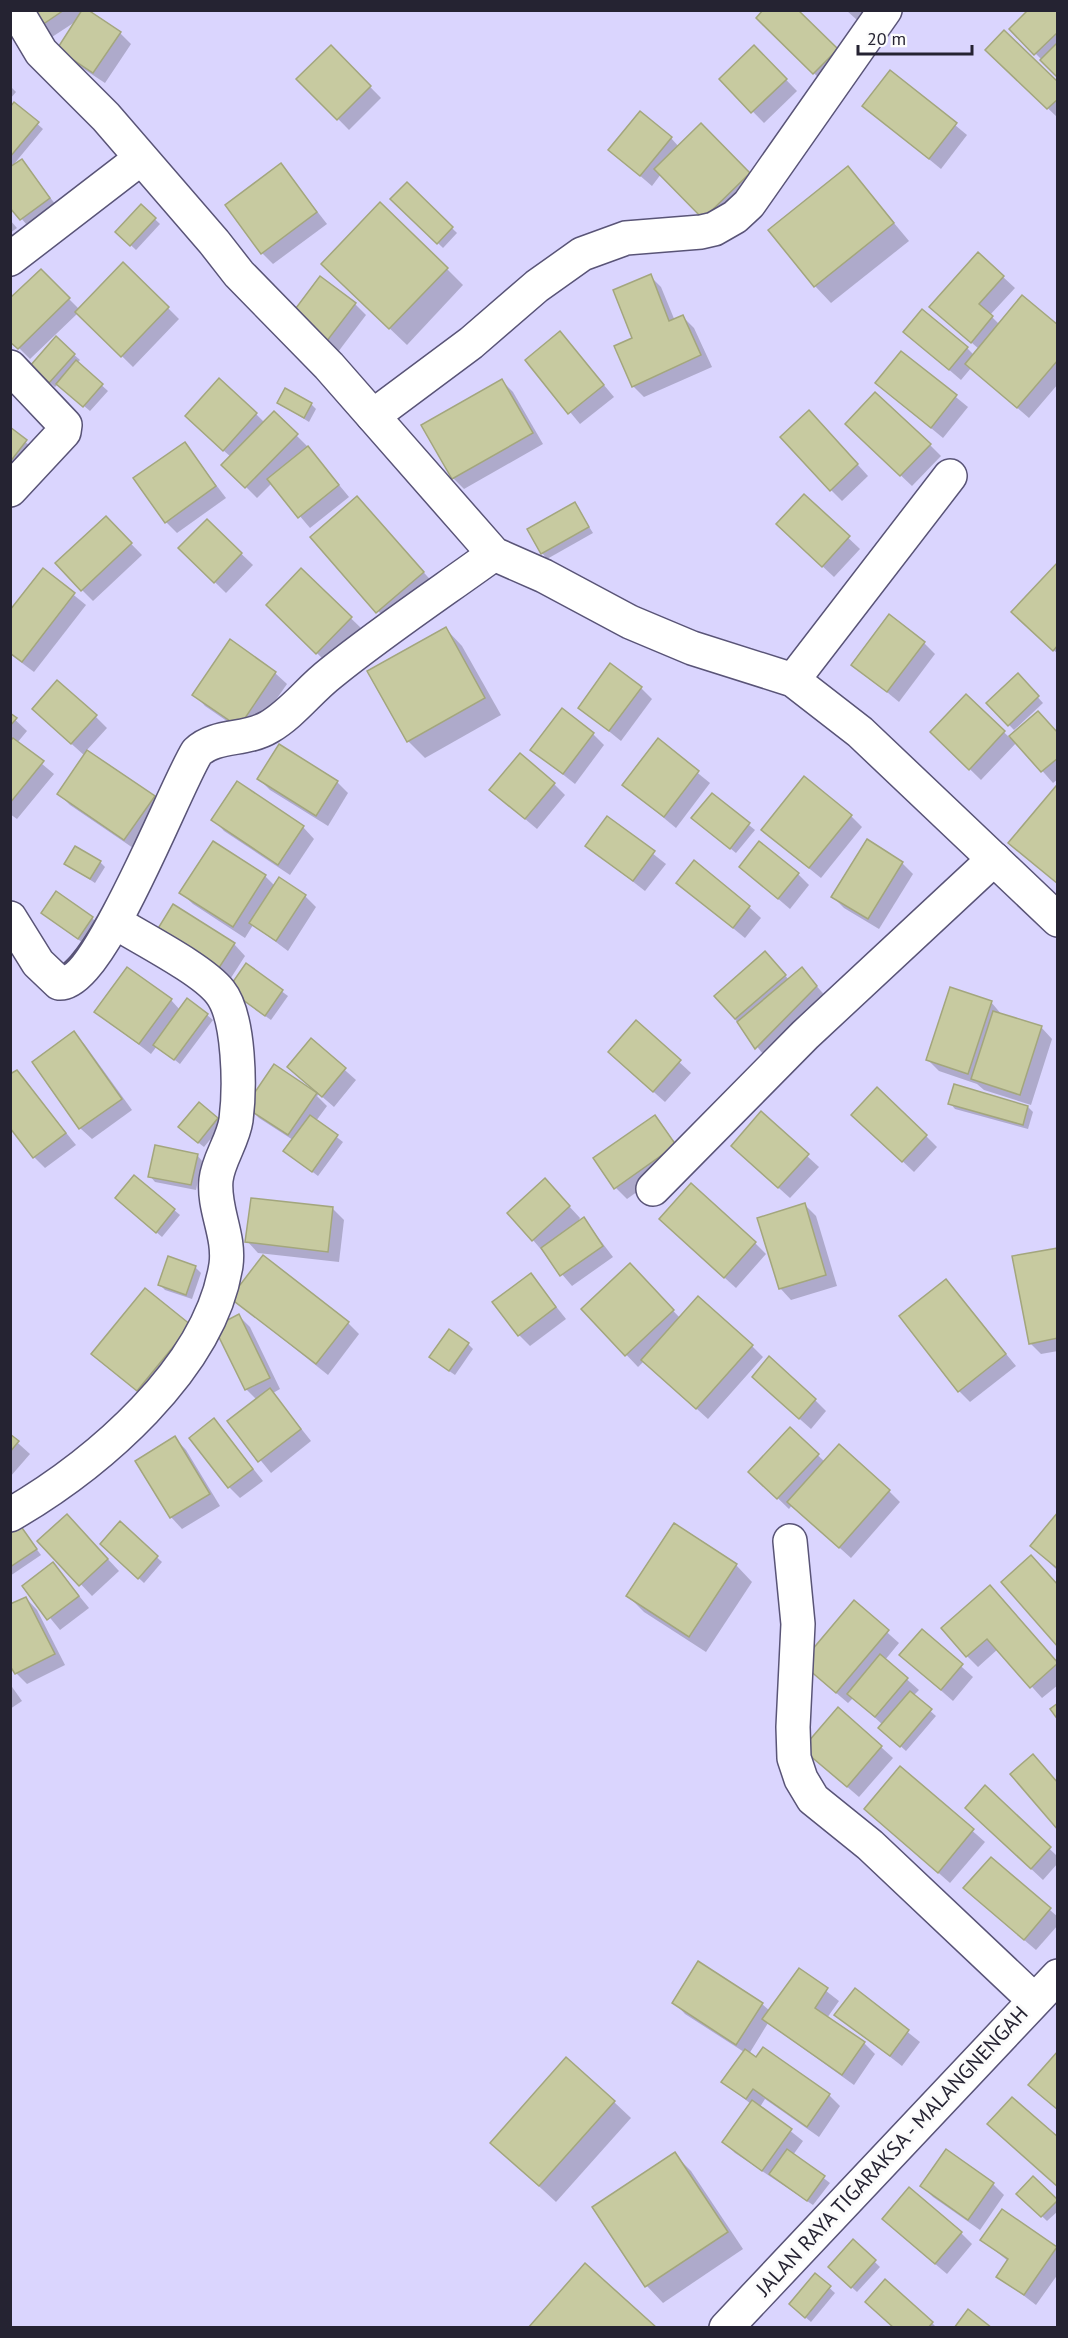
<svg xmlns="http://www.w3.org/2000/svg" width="1068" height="2338" font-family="'PT Sans',sans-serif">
  <rect width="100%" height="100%" fill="#dad5fe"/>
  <g fill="#0003">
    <path d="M31,10h61l-3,3 31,20 11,11 -26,39 -35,-23 -11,-11 19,-29 -26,17z"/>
    <path d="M796,10l52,51 -23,23 -67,-66z"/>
    <path d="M846,10h19l-8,10z"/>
    <path d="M1058,10v66l-47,-47z"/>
    <path d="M331,47l50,51 -32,32 -50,-51z"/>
    <path d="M987,50l71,34v34z"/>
    <path d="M765,58l32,33 -33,32 -43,-44z"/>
    <path d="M891,72l76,63 -26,34 -77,-63z"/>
    <path d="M10,86l6,6 -6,7z"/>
    <path d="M15,104l28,25 -29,35 7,-3 39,49 -28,21 -22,-26 4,-39 -4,-3v-54z"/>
    <path d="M701,125l59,60 -45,44 -54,-55 -9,12 -42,-36 61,-12 8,9z"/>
    <path d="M281,165l46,59 -54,40 -11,-11z"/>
    <path d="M848,168l61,73 -78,62 -16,-17z"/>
    <path d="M407,184l50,49 -14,15 -50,-49z"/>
    <path d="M141,206l19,18 -24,26 -19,-18z"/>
    <path d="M10,220l7,8 -7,5z"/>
    <path d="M978,254l37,34 -25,27 9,9 59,3v57l-29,34 -58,-50 -10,12 -56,-48 62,16 7,7 5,-6 -36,-31z"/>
    <path d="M447,269l16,16 -56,60 -67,-64z"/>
    <path d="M41,271l38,38 89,-1 11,11 -46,48 -55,-54 -48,46 -20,-20z"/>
    <path d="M650,276l11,11 14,34 8,-4 11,11 18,39 -68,30 -11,-11 1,-47z"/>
    <path d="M355,304l11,11 -31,41 -34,-25z"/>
    <path d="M560,333l54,64 -34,27 -53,-64z"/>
    <path d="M56,339l24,21 -3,3 31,28 -18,20 -32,-27 -3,3 -23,-21z"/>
    <path d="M902,353l66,54 -25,31 -66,-55z"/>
    <path d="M502,381l11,11 30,52 -79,45 -11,-11z"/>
    <path d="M279,403l32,1 5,5 -7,13z"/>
    <path d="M274,413l34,34 41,50 -39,31 -38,-45 -15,15 -33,-33 7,-8 -33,-29 58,-14 9,9z"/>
    <path d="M820,423l48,53 -26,25 -11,-11z"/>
    <path d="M10,429l27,23 -27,35z"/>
    <path d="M858,435l72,10 11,11 -29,30z"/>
    <path d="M185,444l41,54 -49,35 -11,-11z"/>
    <path d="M804,496l56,53 -26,28 -45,-42z"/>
    <path d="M575,504l18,29 -46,26 -5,-6z"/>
    <path d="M368,509l66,75 -45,39 -77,-86z"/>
    <path d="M106,518l36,37 -49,46 -11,-11z"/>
    <path d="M207,521l46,44 -27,28 -46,-45z"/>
    <path d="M1057,565l1,1v88l-34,-31z"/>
    <path d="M43,570l43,35 -52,67 -24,-18v-41z"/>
    <path d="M301,570l61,59 -34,35 -60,-59z"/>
    <path d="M446,629l16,17 39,69 -76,43 -16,-16 -40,-70z"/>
    <path d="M924,643l11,11 -36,48 -46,-38z"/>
    <path d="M275,673l12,11 -37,53 -45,-31 -11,-12z"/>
    <path d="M1018,675l25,28 -29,27 -26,-27z"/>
    <path d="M641,688l11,11 -31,42 -41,-33z"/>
    <path d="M966,696l44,42 28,-25 20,21v45l-5,4 -36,-41 -36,38 -49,-48z"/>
    <path d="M10,715l17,16 -10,12 37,31 -37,45 -7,-5z"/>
    <path d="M96,717l11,11 -21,23 68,46 11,11 -29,42 -66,-45 -11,-11 26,-38 -40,-36z"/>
    <path d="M593,734l11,11 -29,39 -43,-34z"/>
    <path d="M658,741l52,42 -34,45 -52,-43z"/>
    <path d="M259,779l78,3 11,11 -20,33 -58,-36z"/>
    <path d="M238,783l65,44 11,12 -24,36 -66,-44 -11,-12z"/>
    <path d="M554,784l11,11 -28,34 -46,-39z"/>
    <path d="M712,795l43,35 -19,23 -37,-30z"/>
    <path d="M851,816l11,11 -41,51 -46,-37z"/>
    <path d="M607,818l59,46 -21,27 -58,-45z"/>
    <path d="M100,862l5,5 -10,16 -29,-19z"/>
    <path d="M902,863l11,11 -34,55 -35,-21 -11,-11z"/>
    <path d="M741,867l57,7 11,11 -19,24z"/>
    <path d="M265,876l10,10 30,10 11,11 -28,44 -35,-26 -8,13 -52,-34 -12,-11z"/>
    <path d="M678,883l71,24 12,11 -16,20z"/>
    <path d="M173,906l61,38 11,12 -18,28z"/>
    <path d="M43,913l49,5 5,5 -14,20z"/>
    <path d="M776,965l13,15 13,-11 25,29 -60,61 -51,-63z"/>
    <path d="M247,966l41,30 -17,24 -36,-25z"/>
    <path d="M171,1000l9,10 27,5 6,5 -33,44 -23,-18 -6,8 -55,-42z"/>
    <path d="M991,1002l11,13 39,12 11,12 -21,66 -47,-15 -7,-6 -38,-13 -11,-11z"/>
    <path d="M636,1022l55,51 -26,29 -44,-39z"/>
    <path d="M74,1033l11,12 47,65 -40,29 -12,-11z"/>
    <path d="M311,1040l45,40 -22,27 -15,-13 -2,2 10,10 -11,15 27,21 -25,34 -33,-25 8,-11 -34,-22 -12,-12 28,-40 41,29 2,-2 -29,-26z"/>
    <path d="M17,1072l59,73 -31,23 -11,-11z"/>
    <path d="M950,1103l78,4 5,5 -5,17 -73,-20z"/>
    <path d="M199,1104l24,20 -19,23 -19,-15z"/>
    <path d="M761,1114l58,53 -29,31 -46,-41z"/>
    <path d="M655,1117l31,40 -59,42 -11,-11z"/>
    <path d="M865,1126l61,10 11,11 -23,25z"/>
    <path d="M197,1155l5,6 -6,29 -41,-8 -5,-6z"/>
    <path d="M135,1177l45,38 -18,22 -40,-34z"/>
    <path d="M556,1192l24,26 -3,6 7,-5 29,38 -41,29 -39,-46z"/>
    <path d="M805,1205l11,11 21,70 -46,14 -11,-12z"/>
    <path d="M333,1209l11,11 -5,42 -81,-9 -11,-12z"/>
    <path d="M672,1230l83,13 11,11 -30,34z"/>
    <path d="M1058,1249v102l-17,3 -11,-11z"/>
    <path d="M195,1267l6,6 -9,26 -27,-9 -5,-5z"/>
    <path d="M531,1275l35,44 -36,27 -11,-11z"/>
    <path d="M641,1277l39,41 72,28 11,11 -55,62 -64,-58 -6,6 -55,-58z"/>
    <path d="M946,1281l70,85 -46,36 -11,-11z"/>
    <path d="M232,1298l116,25 11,11 -31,41z"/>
    <path d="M239,1316l11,11 30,62 -7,4 38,48 -40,32 -42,-51 28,-22 -11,-11z"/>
    <path d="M190,1327l-41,74 -56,-48z"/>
    <path d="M468,1344l5,5 -18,26 -19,-13z"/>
    <path d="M765,1388l50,12 11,11 -15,18z"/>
    <path d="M214,1420l49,61 -23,17 -11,-11z"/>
    <path d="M790,1429l35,33 64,29 11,11 -49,56 -59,-53 -3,4 -27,-26z"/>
    <path d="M10,1436l20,18 -20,23z"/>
    <path d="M175,1438l11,12 34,56 -38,23 -11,-12 -34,-55z"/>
    <path d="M1058,1514v57l-26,-25z"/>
    <path d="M120,1523l42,39 -18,21 -42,-39z"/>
    <path d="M20,1527l21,28 -31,21v-43z"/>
    <path d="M78,1527l41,44 -27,25 -52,-55z"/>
    <path d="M53,1564l36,44 -29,22 -36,-44z"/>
    <path d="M736,1565l16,17 -46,70 -62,-40 -16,-16z"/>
    <path d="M990,1587l68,76v22l-16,13 -44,-49 -20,18 -11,-11z"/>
    <path d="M26,1598l11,12 28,55 -38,19 -11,-11z"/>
    <path d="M854,1603l45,40 -14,17 34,30 -6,6 23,20 -30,35 -20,-18 -3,-8 -30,-27 -5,5 -34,-29z"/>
    <path d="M922,1631l51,46 -20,24 -40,-35z"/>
    <path d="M10,1684l12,17 -12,8z"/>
    <path d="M881,1747l12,11 -34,39 -43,-37z"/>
    <path d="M901,1768l84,74 -35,41 -84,-74z"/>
    <path d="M985,1787l71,68 2,-2v10l-15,17 -65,-61z"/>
    <path d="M991,1859l67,58v8l-22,25 -60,-51z"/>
    <path d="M799,1970l40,31 -12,17 37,25 11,11 -21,31 -86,-62 -19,31 80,41 11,11 -21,31 -54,-38 -5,8 43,34 -10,14 37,28 -17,22 -78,-52 -11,-11 27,-38 -28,-22 21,-30 -59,-38 -11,-12 88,2 8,7z"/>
    <path d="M855,1990l65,52 -18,24 -66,-51z"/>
    <path d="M614,2102l17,16 -75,84 -64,-59z"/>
    <path d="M946,2151l47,33 11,11 -24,35 -47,-33 -11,-11z"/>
    <path d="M674,2154l17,17 52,78 -80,54 -16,-17 -53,-79z"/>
    <path d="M1033,2178l25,24v9l-11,10 -28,-27z"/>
    <path d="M895,2230l66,3 11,11 -25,30z"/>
    <path d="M982,2240l76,10v24l-22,31 -38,-29 10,-15z"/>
    <path d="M853,2241l27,26 -23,25 -22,-20z"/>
    <path d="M815,2275l20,18 -24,29 -15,-13z"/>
    <path d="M932,2323l5,5h-42z"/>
  </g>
  <g fill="#c7caa0" stroke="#a3a67d" stroke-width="1.5">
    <path d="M29,10h35l-25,17z"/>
    <path d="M82,10h6l33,22 -28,41 -36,-24z"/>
    <path d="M763,10h35l40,39 -25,25 -57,-56z"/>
    <path d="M1028,10h30v22l-24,23 -25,-26z"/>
    <path d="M1004,30l54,52v17l-11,10 -62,-59z"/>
    <path d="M1058,42v36l-18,-18z"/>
    <path d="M331,45l40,41 -34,34 -41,-41z"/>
    <path d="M754,45l33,34 -36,34 -32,-34z"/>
    <path d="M890,70l67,53 -28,36 -67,-53z"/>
    <path d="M14,102l25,20 -29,35v-50z"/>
    <path d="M640,111l32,26 -32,39 -32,-26z"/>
    <path d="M701,123l49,50 -47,46 -49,-50z"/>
    <path d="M22,159l28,39 -30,22 -10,-12v-41z"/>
    <path d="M281,163l36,49 -56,42 -36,-49z"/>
    <path d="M848,166l46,57 -80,64 -46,-57z"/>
    <path d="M407,182l46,45 -16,17 -47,-45z"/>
    <path d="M380,202l68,66 -59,61 -68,-65z"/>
    <path d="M141,204l15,14 -26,28 -15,-14z"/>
    <path d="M978,252l26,24 -25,28 14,12 -22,27 -42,-36z"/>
    <path d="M123,262l46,45 -48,50 -46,-45z"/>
    <path d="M41,269l29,29 -52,51 -8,-7v-44z"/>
    <path d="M651,274l18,47 14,-6 18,40 -69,32 -18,-41 18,-8 -19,-48z"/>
    <path d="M320,276l36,27 -33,43 -36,-26z"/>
    <path d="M1022,295l36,30v35l-41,48 -52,-44z"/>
    <path d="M922,309l46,38 -19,23 -46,-38z"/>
    <path d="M560,331l44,54 -36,29 -43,-54z"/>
    <path d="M56,336l19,18 -26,29 -19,-17z"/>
    <path d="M901,351l56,44 -26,33 -56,-45z"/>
    <path d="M76,360l27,24 -20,23 -27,-23z"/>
    <path d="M219,378l38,35 -34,38 -38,-35z"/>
    <path d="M502,379l31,54 -81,46 -31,-54z"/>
    <path d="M285,388l27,15 -8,15 -27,-15z"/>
    <path d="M875,392l56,52 -31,32 -55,-52z"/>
    <path d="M809,410l49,54 -28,27 -50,-54z"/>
    <path d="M274,411l24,23 -53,54 -24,-23z"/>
    <path d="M10,427l17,13 -17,22z"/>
    <path d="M185,442l31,44 -51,37 -32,-45z"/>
    <path d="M308,446l31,39 -41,33 -31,-39z"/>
    <path d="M804,494l46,42 -28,31 -46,-43z"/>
    <path d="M357,496l67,76 -48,41 -66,-76z"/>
    <path d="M575,502l14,25 -48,27 -14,-25z"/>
    <path d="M106,516l26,27 -51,48 -26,-28z"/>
    <path d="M207,519l35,34 -28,30 -36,-35z"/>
    <path d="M1057,563l1,82 -5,6 -42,-39z"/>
    <path d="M43,568l32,25 -53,69 -12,-9v-43z"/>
    <path d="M301,568l51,49 -36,37 -50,-49z"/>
    <path d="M889,614l36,28 -38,50 -36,-27z"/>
    <path d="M446,627l39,71 -78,44 -40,-71z"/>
    <path d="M230,639l46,33 -37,55 -47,-32z"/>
    <path d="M610,663l32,24 -33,44 -31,-23z"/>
    <path d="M1018,673l21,23 -31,30 -22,-23z"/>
    <path d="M57,680l40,35 -26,29 -39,-35z"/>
    <path d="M966,694l39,37 -36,39 -39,-38z"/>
    <path d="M562,708l32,25 -31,41 -33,-24z"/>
    <path d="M1038,711l20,22v25l-17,14 -32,-36z"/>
    <path d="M10,713l7,5 -7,8z"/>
    <path d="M13,738l31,23 -34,42v-62z"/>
    <path d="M658,738l41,33 -35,46 -42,-32z"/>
    <path d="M279,744l59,37 -22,35 -59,-37z"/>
    <path d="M87,750l68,46 -31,44 -67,-46z"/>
    <path d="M520,753l35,30 -30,36 -36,-29z"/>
    <path d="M804,776l48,39 -43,53 -48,-38z"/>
    <path d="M237,781l67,45 -26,39 -67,-45z"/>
    <path d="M1056,786l2,1v97l-50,-41z"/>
    <path d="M712,793l38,30 -20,26 -39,-31z"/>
    <path d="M607,816l48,35 -22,30 -48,-35z"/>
    <path d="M867,839l36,23 -35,57 -37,-22z"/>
    <path d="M213,841l53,34 -33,52 -54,-34z"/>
    <path d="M759,841l40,32 -21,26 -39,-32z"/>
    <path d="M75,846l26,15 -11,18 -26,-15z"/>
    <path d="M694,860l56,46 -17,22 -57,-45z"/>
    <path d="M279,877l27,18 -30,46 -27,-18z"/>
    <path d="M56,891l37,26 -15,22 -37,-26z"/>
    <path d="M173,904l62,39 -20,31 -61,-39z"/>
    <path d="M765,951l21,24 -51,44 -21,-23z"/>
    <path d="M246,963l37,27 -18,26 -37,-27z"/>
    <path d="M127,967l45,32 -33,45 -45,-32z"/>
    <path d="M802,967l15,19 -62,63 -18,-27z"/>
    <path d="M950,987l42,14 -24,73 -42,-14z"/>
    <path d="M187,998l21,16 -34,46 -21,-15z"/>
    <path d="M993,1011l49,15 -22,69 -49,-16z"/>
    <path d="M636,1020l45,40 -28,32 -45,-40z"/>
    <path d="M74,1031l48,68 -43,30 -47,-67z"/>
    <path d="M311,1038l35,30 -24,29 -35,-30z"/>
    <path d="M274,1064l43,29 -29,42 -43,-28z"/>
    <path d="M17,1070l49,63 -33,25 -23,-30v-54z"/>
    <path d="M954,1084l74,22 -5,19 -75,-21z"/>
    <path d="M877,1087l50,48 -25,27 -51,-47z"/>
    <path d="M199,1102l19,16 -20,25 -20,-16z"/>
    <path d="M761,1111l48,43 -31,34 -47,-42z"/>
    <path d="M310,1115l28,20 -26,37 -29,-21z"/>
    <path d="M655,1115l21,30 -62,44 -21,-31z"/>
    <path d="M155,1145l43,9 -7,31 -43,-8z"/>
    <path d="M134,1175l41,34 -19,24 -41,-35z"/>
    <path d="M545,1178l25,28 -38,35 -25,-28z"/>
    <path d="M691,1183l65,59 -32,36 -65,-59z"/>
    <path d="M251,1198l82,9 -5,45 -83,-10z"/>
    <path d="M805,1203l21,72 -47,14 -22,-71z"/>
    <path d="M584,1217l19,29 -43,30 -19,-28z"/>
    <path d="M1058,1248v90l-29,6 -17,-88z"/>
    <path d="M263,1255l86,67 -33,42 -86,-66z"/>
    <path d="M168,1256l28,10 -10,29 -28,-10z"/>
    <path d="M630,1263l44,47 -49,46 -44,-47z"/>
    <path d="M531,1273l25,34 -38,29 -26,-34z"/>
    <path d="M946,1279l60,75 -48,38 -59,-76z"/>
    <path d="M145,1288l46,37 -54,66 -46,-37z"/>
    <path d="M698,1296l55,49 -57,64 -55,-49z"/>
    <path d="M239,1314l31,64 -25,12 -31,-63z"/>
    <path d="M449,1329l20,14 -20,28 -20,-14z"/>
    <path d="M769,1356l47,43 -17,20 -47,-42z"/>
    <path d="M270,1388l31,41 -43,33 -31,-41z"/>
    <path d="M214,1418l39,51 -25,19 -39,-50z"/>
    <path d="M790,1427l29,27 -42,45 -29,-27z"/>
    <path d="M10,1434l9,7 -9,11z"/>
    <path d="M175,1436l35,58 -40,24 -35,-57z"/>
    <path d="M839,1444l51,46 -51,58 -52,-46z"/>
    <path d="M1058,1512v57l-28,-23z"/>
    <path d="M67,1514l41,45 -29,27 -42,-45z"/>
    <path d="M120,1521l38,35 -20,23 -38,-35z"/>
    <path d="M674,1523l63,41 -48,73 -63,-41z"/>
    <path d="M20,1525l17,24 -27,18v-36z"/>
    <path d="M1031,1555l27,30v62l-57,-65z"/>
    <path d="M53,1562l26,34 -32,24 -25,-34z"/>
    <path d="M990,1585l68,78 -28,25 -43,-49 -21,18 -25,-29z"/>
    <path d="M26,1597l29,57 -40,20 -5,-8v-62z"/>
    <path d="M854,1600l35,30 -53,63 -35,-30z"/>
    <path d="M922,1629l41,35 -22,26 -42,-35z"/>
    <path d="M880,1654l28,24 -33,39 -28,-23z"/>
    <path d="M910,1691l22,18 -32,38 -22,-19z"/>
    <path d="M1058,1703v17l-8,-11z"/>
    <path d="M838,1707l44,39 -35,41 -45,-38z"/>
    <path d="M1033,1754l25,29v47l-48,-56z"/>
    <path d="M900,1766l74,63 -36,44 -74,-64z"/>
    <path d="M985,1785l66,62 -20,22 -66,-61z"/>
    <path d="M991,1857l60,51 -27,32 -61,-52z"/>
    <path d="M698,1961l65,42 -27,42 -64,-42z"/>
    <path d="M799,1968l29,20 -13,20 50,34 -23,33 -80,-56z"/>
    <path d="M855,1988l54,42 -19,26 -56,-41z"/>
    <path d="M763,2047l67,47 -23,33 -54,-38 -7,10 -25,-17 24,-33 11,8z"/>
    <path d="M1058,2051v59l-30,-25z"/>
    <path d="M566,2057l49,44 -76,85 -49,-43z"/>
    <path d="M1012,2097l46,40v50l-71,-63z"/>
    <path d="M752,2100l40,29 -30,42 -40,-29z"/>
    <path d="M787,2149l38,27 -18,25 -38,-27z"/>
    <path d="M946,2149l48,34 -26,37 -48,-34z"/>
    <path d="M675,2152l53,80 -83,55 -53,-80z"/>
    <path d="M1033,2176l25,24 -17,17 -25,-23z"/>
    <path d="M909,2187l53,45 -27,32 -53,-45z"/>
    <path d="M1002,2209l55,38 -33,48 -28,-18 12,-18 -28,-19z"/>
    <path d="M853,2239l23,21 -25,28 -23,-21z"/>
    <path d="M585,2263l72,65h-129z"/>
    <path d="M815,2273l16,13 -26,32 -16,-14z"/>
    <path d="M885,2279l48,43 -5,6h-34l-29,-26z"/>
    <path d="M968,2309l24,19h-38z"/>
  </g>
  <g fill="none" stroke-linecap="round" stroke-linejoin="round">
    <defs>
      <g id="minor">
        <path d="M16,10l25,42 65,65 108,125 25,32 90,92 165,188 50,22 86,46 62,26 101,32 67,52 198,188"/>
        <path d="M10,259l130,-100"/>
        <path d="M10,367l55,58 -1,7 -54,58"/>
        <path d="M373,416l98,-73 66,-57 45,-32 44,-16 75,-6 13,-3 21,-12 14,-13 136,-194"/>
        <path d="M793,680l157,-204"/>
        <path d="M10,918l28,45 21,20c41,4 116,-197 138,-231 19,-18 49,-11 72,-25 24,-14 40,-37 62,-54 52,-42 109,-80 163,-119"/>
        <path d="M653,1189l152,-154 189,-176"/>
        <path d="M10,1515c86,-50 200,-146 216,-250 4,-30 -13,-56 -10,-85 2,-20 17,-39 20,-60 4,-31 4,-103 -16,-128 -18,-23 -78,-53 -105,-70"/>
        <path d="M790,1541l8,83 -5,103 1,31 7,21 12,20 57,46 164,155"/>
      </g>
      <path id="major" d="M726,2328l332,-352"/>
    </defs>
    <use href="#minor" stroke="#595477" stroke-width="36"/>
    <use href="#major" stroke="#595477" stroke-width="36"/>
    <use href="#minor" stroke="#fff" stroke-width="33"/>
    <use href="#major" stroke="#fff" stroke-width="33"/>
  </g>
  <g text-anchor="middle" stroke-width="6" stroke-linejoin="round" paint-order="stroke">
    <g font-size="21" fill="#252332" stroke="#fbfbfb">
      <text transform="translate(892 2151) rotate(-47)" y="7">JALAN RAYA TIGARAKSA - MALANGNENGAH</text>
    </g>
  </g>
  <rect width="1068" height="2338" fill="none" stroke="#252332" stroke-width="24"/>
  <path d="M858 45v9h114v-9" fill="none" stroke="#252332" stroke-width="3"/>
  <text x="867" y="45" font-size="18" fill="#252332" stroke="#fbfbfb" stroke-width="4.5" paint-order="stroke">20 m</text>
</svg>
